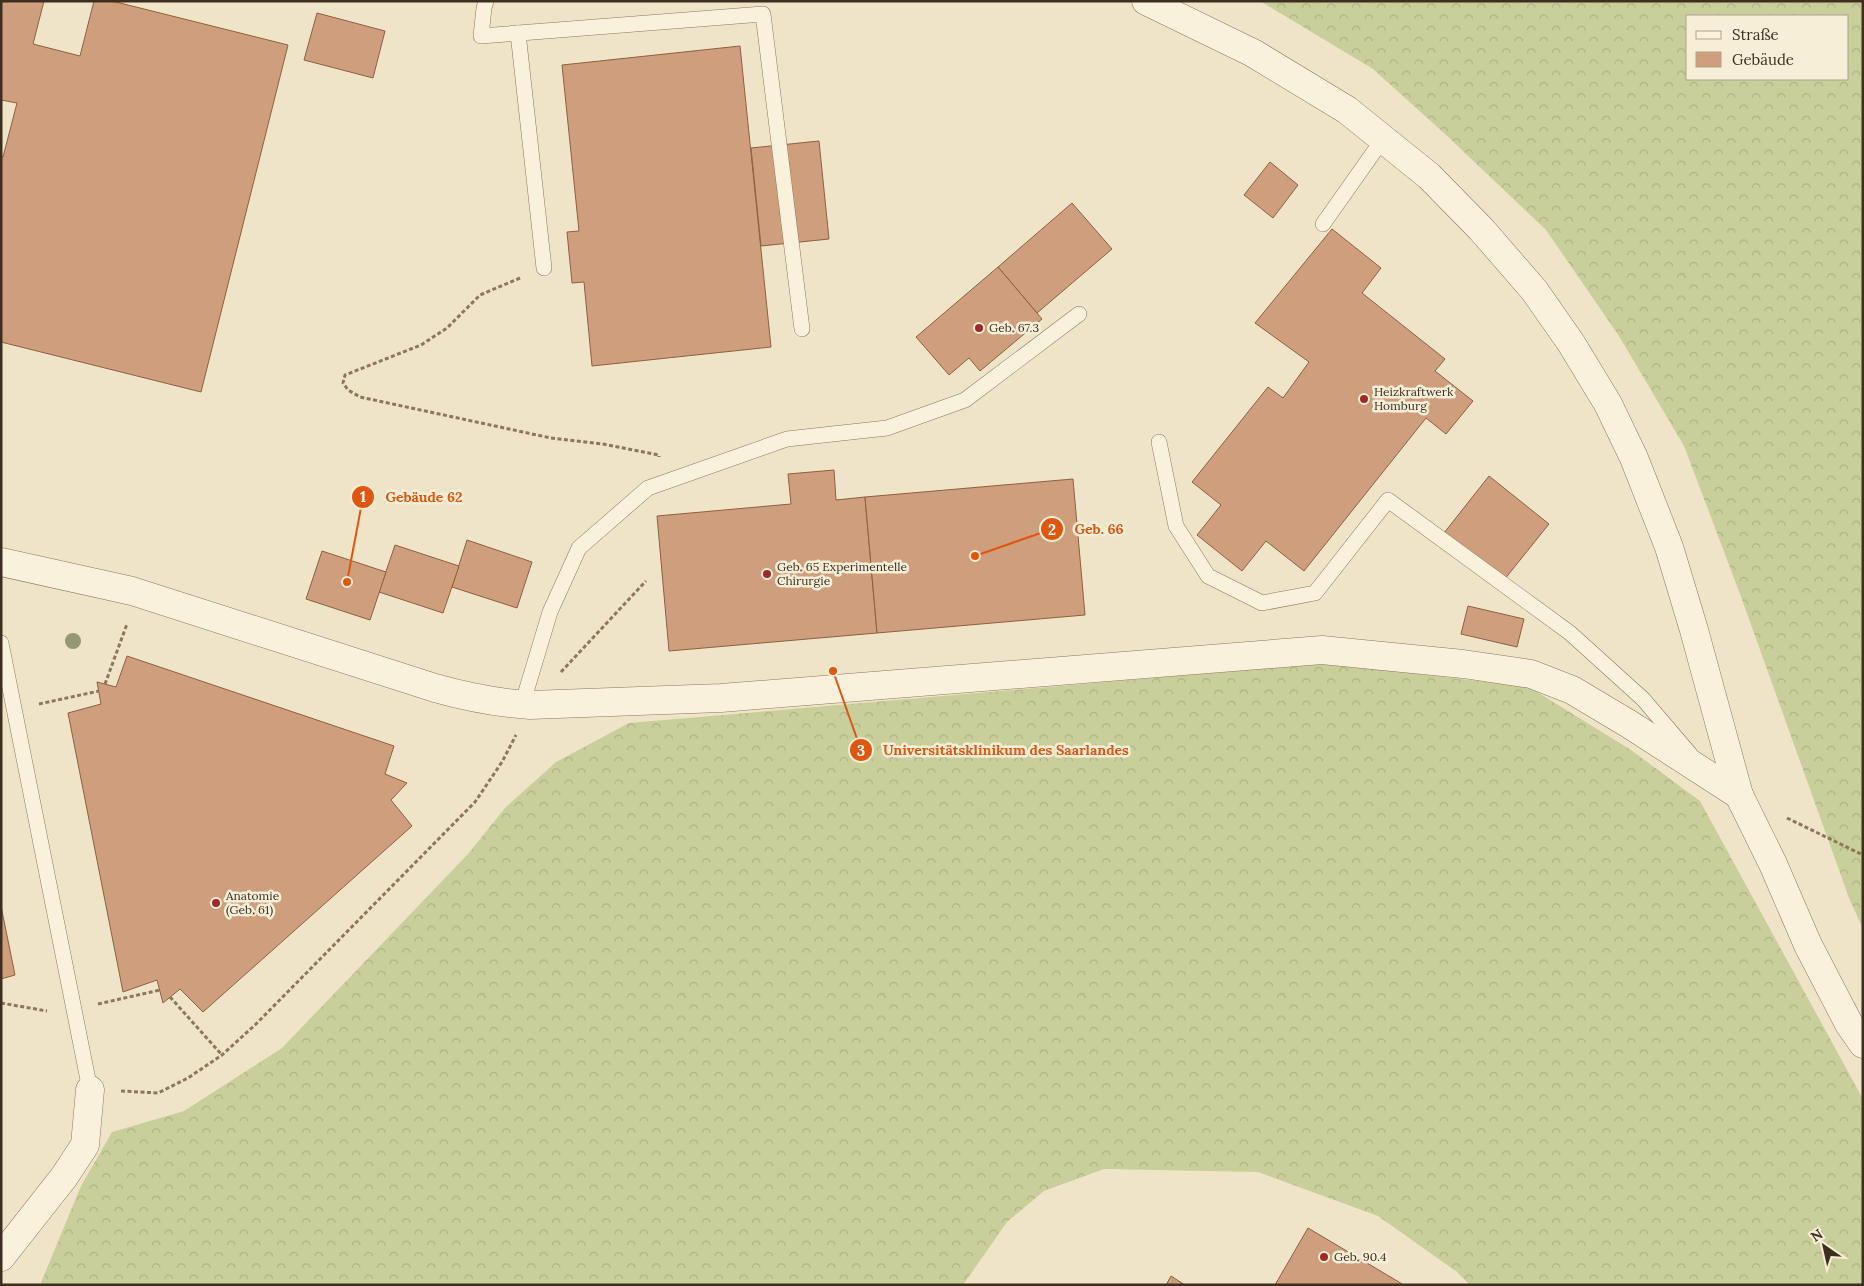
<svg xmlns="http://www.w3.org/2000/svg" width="1864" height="1286" font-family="Lora,serif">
  <defs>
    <pattern id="forest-crowns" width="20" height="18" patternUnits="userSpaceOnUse" patternTransform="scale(1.25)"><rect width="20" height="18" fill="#c9cf9b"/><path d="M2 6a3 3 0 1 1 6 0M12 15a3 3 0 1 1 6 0" fill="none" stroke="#aeb285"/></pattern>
  </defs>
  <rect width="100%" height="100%" fill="#f0e4c8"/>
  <g fill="url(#forest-crowns)" fill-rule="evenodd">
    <path d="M1260,1h603v928l-14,-31 -109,-304 -56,-148 -65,-110 -73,-106 -101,-96 -72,-65zM1688,16h160v63h-160z"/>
    <path d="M1327,663l202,24 102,63 69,51 163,298v186h-393l-13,-13 -79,-56 -120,-44 -154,-3 -60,22 -37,31 -44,63h-923l41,-99 31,-54 72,-21 98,-63 186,-194 37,-46 51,-46 73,-39z"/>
  </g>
  <g fill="#cf9f7d" stroke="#8d5f41">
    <path d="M1,1h43l-11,43 47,12 14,-55h18l176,44 -87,347 -200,-50v-186l2,1 14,-54 -16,-3z"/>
    <path d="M317,13l68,18 -12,47 -69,-18z"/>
    <path d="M740,46l31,301 -179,19 -8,-84 -12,1 -5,-51 12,-1 -17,-166z"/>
    <path d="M819,141l10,98 -68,7 -10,-98z"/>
    <path d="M1270,162l28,23 -25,33 -29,-23z"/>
    <path d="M1072,203l40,46 -75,64 -39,-46z"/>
    <path d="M1332,229l49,39 -19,25 83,66 -10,12 38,30 -27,33 -20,-16 -122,153 -38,-30 -24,30 -45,-36 24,-30 -29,-23 76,-95 15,11 26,-36 -54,-39z"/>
    <path d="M998,267l44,52 -62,52 -11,-13 -20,17 -33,-38z"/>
    <path d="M834,470l2,30 29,-3 12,136 -208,18 -12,-135 134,-12 -3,-30z"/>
    <path d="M1489,476l60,48 -45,56 -60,-47z"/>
    <path d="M1073,479l12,136 -208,18 -12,-136z"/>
    <path d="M467,540l65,22 -15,46 -65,-21z"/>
    <path d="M395,545l64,21 -16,47 -64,-21z"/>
    <path d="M322,551l64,21 -16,48 -64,-21z"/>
    <path d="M1468,606l56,13 -7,28 -56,-13z"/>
    <path d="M127,656l267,90 -9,28 22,9 -16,17 21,26 -209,186 -23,-23 -17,14 -6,-23 -34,12 -55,-279 33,-9 -4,-22 19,5z"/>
    <path d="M1,906l14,69 -14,4z"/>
    <path d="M1308,1228l96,57h-129z"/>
    <path d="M1171,1276l14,9h-19z"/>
  </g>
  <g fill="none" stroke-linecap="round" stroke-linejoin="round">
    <defs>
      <g id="service">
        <path d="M486,1l-2,7 -3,28 282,-22 39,315"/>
        <path d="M518,33l26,235"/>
        <path d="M1323,224l60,-85"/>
        <path d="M1159,442l17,84 32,50 54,27 53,-10 73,-93 182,133 73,66 47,55"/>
        <path d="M1,643l89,447"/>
        <path d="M522,705l28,-93 29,-64 69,-60 139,-49 100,-11 78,-28 114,-86"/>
      </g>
      <g id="minor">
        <path d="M1,562l131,29 303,97c32,9 62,15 95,17l191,-7 601,-48 141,14 68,10 41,16 57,34 110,71"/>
        <path d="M1,1257l63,-80 21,-32 5,-55"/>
      </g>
      <path id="tertiary" d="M1146,1l107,52 94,57 82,66 52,53 53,61 37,53 37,61 26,54 35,89 25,83 45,165 34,69 35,81 41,79 14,20"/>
    </defs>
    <use href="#service" stroke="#8d765c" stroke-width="16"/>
    <use href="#minor" stroke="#8d765c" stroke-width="29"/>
    <use href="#tertiary" stroke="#8d765c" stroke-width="29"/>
    <g stroke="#8d765c" stroke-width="3" stroke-dasharray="4 2.5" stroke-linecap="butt">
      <path d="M520,278l-40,17 -33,33 -26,17 -76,30 -2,8 5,7 12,7 191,41 52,6 56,11v2"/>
      <path d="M561,672l85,-91"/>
      <path d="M105,684l22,-60"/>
      <path d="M39,704l60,-13"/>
      <path d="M1787,818l76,37"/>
      <path d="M170,997l52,58"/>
      <path d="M1,1003l46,8"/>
      <path d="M98,1004l62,-14"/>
      <path d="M121,1091l37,2 30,-15 34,-23 34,-31 219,-222 27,-40 14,-27"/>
    </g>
    <use href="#service" stroke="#faf1dc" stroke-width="15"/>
    <use href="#minor" stroke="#faf1dc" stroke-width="28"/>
    <use href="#tertiary" stroke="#faf1dc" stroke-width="28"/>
  </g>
  <circle fill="#96986f" cx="73" cy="641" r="8"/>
  <g fill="#9e2a2b" stroke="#f7eed8" stroke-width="2">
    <circle cx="979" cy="328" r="5"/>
    <circle cx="1364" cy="399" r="5"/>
    <circle cx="767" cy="574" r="5"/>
    <circle cx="216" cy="903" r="5"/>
    <circle cx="1324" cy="1257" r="5"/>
  </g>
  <g text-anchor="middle" stroke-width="5" stroke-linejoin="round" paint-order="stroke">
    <g font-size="12" fill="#3d2e20" stroke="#f7eed8" text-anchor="start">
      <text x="989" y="332">Geb. 67.3</text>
      <text x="1374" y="396">Heizkraftwerk<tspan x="1374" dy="14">Homburg</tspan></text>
      <text x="777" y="571">Geb. 65 Experimentelle<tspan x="777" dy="14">Chirurgie</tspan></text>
      <text x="226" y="900">Anatomie<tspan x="226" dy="14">(Geb. 61)</tspan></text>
      <text x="1334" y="1261">Geb. 90.4</text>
    </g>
  </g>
  <path fill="none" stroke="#df570d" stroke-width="2" d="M347 582L363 497M975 556L1052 529M833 671L861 750"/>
  <g fill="#df570d" stroke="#f7eed8" stroke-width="2">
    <circle cx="347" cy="582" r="5"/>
    <circle cx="975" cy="556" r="5"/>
    <circle cx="833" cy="671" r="5"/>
    <circle cx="363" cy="497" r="12"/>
    <circle cx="1052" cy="529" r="12"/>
    <circle cx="861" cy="750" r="12"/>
  </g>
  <g font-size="15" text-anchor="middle" font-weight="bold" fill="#fff">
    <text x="363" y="502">1</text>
    <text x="1052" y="535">2</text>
    <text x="861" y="756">3</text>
  </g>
  <g font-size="14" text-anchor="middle" font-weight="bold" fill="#df570d" stroke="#f7eed8" stroke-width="5" stroke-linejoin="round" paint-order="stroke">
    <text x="424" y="502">Gebäude 62</text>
    <text x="1099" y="534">Geb. 66</text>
    <text x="1006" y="755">Universitätsklinikum des Saarlandes</text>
  </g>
  <rect width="1864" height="1286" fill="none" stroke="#3d2e20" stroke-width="5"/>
  <rect x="1686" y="15" width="162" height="65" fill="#f7eed8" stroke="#ada18e"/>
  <rect x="1696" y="31" width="25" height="8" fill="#faf1dc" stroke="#ada18e"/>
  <text x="1732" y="40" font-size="15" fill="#3d2e20">Straße</text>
  <rect x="1696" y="52" width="25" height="15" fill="#cf9f7d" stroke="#ada18e"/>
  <text x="1732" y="65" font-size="15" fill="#3d2e20">Gebäude</text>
  <g transform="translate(1824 1246) rotate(326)" stroke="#f7eed8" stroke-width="4" paint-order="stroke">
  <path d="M0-4L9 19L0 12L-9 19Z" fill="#3d2e20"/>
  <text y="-8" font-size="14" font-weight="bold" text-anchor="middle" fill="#3d2e20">N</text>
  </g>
</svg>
